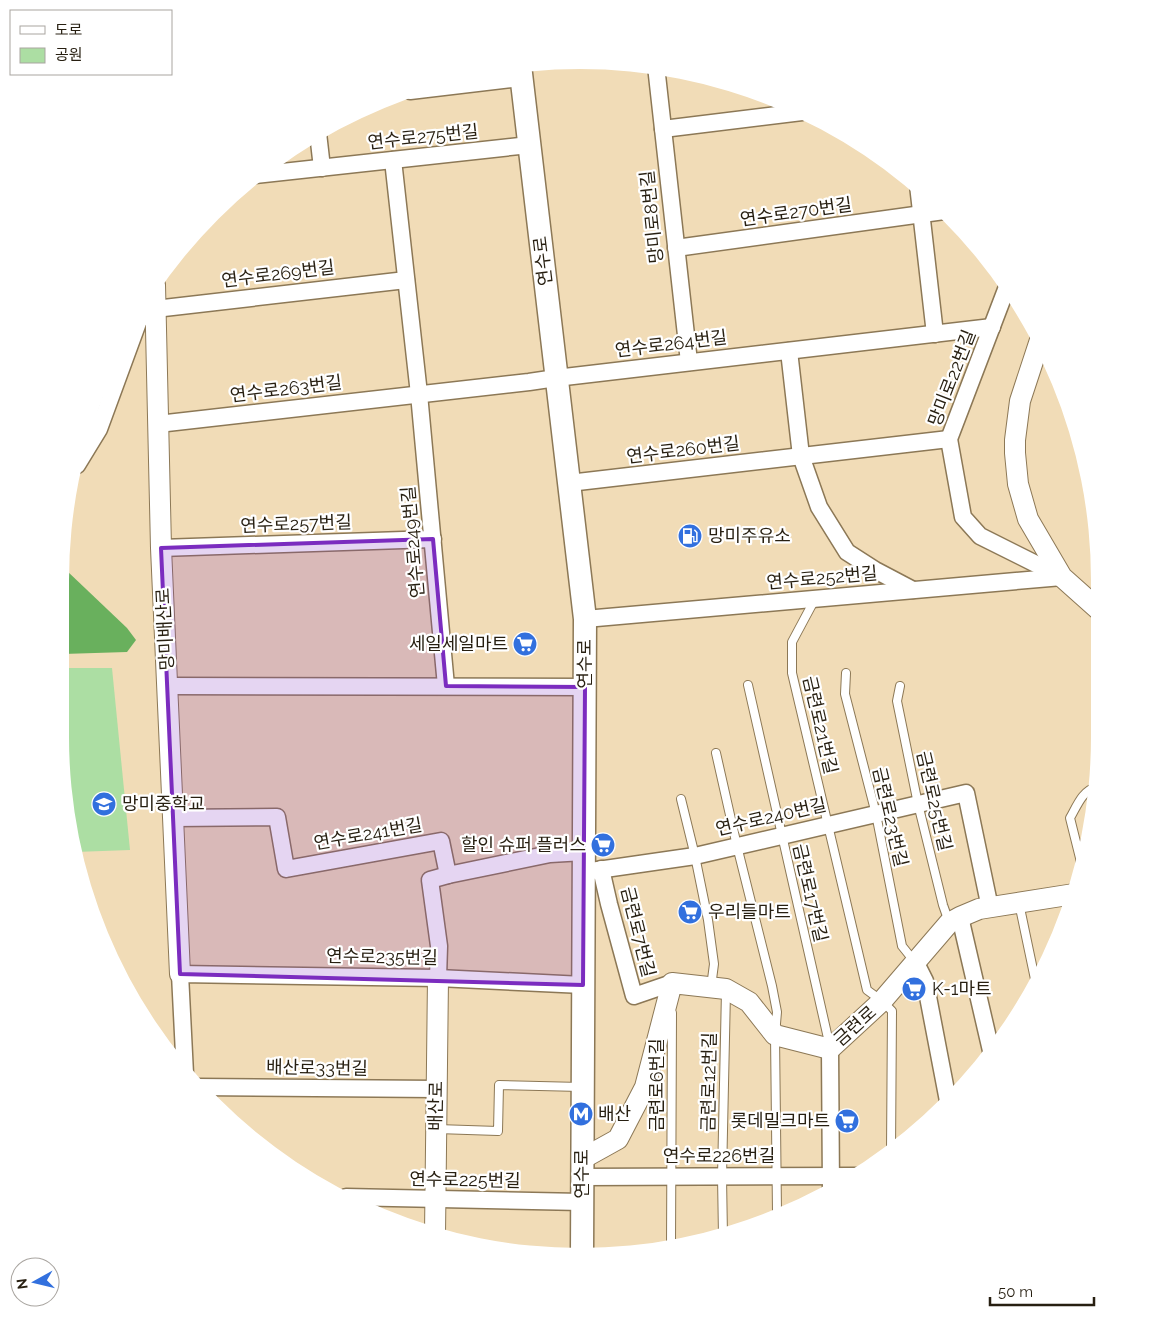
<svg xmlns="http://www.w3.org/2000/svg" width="1160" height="1317" font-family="Raleway,'Noto Sans KR',sans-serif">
  <rect width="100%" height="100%" fill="#f1dcb7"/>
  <path fill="#acdea3" d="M63,668h49l18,182 -55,2 -15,-115z"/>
  <path fill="#69b05d" d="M66,570l61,58 9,12 -9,12 -64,2z"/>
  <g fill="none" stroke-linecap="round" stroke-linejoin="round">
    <defs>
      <g id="service">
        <path d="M815,599l-23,43v31l75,317 15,11 10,10 -1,140"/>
        <path d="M846,673l-1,21 31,120 26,132 12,15"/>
        <path d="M748,685l82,362"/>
        <path d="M900,686l-3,15 21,103 25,101 6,17"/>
        <path d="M716,753l21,93 35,140 5,26 -2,23 2,178"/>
        <path d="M681,799l14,57 13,64 6,44 -3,23"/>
        <path d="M1082,872l-2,-14 -10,-40c7,-12 12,-27 26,-31"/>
        <path d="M1019,903l17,81"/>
        <path d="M437,1129l61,2 1,-46 82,2"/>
        <path d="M723,1236l-1,-59 4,-186"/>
        <path d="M671,1246l1,-233"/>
      </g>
      <g id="minor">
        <path d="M656,66l33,296"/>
        <path d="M410,91l111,-13"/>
        <path d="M663,129l139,-17"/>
        <path d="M318,133l4,35"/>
        <path d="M393,160l26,234 27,292"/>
        <path d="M255,175l274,-30"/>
        <path d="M918,185l17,149"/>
        <path d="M676,248l268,-37"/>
        <path d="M1007,287l-58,152 14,78 17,19 82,41"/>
        <path d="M142,303l13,6 251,-29"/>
        <path d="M789,351l12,105 18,51 28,45 28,18 38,20"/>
        <path d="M158,424l371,-42 27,-4 436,-51"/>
        <path d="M73,467l4,-2 22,-36 40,-109 16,-11"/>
        <path d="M569,483l380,-44"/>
        <path d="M161,548l272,-9"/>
        <path d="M585,619l477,-42"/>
        <path d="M167,686l418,1"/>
        <path d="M173,818l104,-1 9,52 155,-28 7,34 102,-21 34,-2"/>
        <path d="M601,869l8,35 25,92 38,-13"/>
        <path d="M584,872l111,-16 271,-63 24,115"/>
        <path d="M960,917l32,138"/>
        <path d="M916,963l9,18 23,120"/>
        <path d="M438,978l1,-32 -9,-66 18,-5"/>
        <path d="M830,1049l1,142"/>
        <path d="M185,1074l-5,-100 258,4 145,7"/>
        <path d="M197,1087l240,2"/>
        <path d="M582,1177l274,-1"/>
        <path d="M346,1197l236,5"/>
      </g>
      <g id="tertiary">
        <path d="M155,285l6,263 19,426"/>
        <path d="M1040,340l-20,61 -5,39v13l3,31 10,35 34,58 37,33"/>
        <path d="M582,1159l36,-20 27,-52 27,-104 54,6 23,13 26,33 55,14 52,-48 67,-78 11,-6 19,-8 95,-15"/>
        <path d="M435,1234l3,-256"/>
      </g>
      <path id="secondary" d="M520,65l65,554 -3,635"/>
    </defs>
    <use href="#service" stroke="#8c7856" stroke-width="10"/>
    <use href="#minor" stroke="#8c7856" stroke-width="19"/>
    <use href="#tertiary" stroke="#8c7856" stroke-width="22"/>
    <use href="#secondary" stroke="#8c7856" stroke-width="25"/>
    <use href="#service" stroke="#fff" stroke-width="8"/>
    <use href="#minor" stroke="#fff" stroke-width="16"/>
    <use href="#tertiary" stroke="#fff" stroke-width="20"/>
    <use href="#secondary" stroke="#fff" stroke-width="22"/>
  </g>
  <path fill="#7b2cbf" fill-opacity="0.2" stroke="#7b2cbf" stroke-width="4" stroke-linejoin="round" d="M433,539l13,147 139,1 -2,298 -403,-11 -19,-426z"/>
  <defs>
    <symbol id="fuel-disc" viewBox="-11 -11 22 22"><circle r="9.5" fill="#3270de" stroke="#fff"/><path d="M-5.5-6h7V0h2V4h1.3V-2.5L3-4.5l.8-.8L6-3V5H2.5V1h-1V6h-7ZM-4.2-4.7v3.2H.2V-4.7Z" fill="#fff"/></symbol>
    <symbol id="supermarket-disc" viewBox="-11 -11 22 22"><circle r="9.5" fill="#3270de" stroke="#fff"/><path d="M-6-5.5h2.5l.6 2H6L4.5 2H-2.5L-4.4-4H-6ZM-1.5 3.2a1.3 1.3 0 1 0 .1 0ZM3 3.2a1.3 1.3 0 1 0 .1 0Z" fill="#fff"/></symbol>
    <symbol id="school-disc" viewBox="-11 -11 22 22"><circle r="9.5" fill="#3270de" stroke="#fff"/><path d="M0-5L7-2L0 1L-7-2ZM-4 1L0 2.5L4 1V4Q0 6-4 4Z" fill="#fff"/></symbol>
    <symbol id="metro-disc" viewBox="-11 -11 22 22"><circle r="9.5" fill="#3270de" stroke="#fff"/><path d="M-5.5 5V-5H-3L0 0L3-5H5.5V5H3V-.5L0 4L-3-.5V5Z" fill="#fff"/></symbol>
  </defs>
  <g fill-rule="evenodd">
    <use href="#fuel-disc" x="676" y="522" width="28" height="28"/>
    <use href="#supermarket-disc" x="511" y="630" width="28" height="28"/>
    <use href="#school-disc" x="90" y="790" width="28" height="28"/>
    <use href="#supermarket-disc" x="589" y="831" width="28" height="28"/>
    <use href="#supermarket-disc" x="676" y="898" width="28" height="28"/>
    <use href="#supermarket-disc" x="900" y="975" width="28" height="28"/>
    <use href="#metro-disc" x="567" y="1100" width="28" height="28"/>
    <use href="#supermarket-disc" x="833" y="1107" width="28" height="28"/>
  </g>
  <g text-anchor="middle" stroke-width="4.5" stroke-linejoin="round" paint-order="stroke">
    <g font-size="18" fill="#271f11" stroke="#fff">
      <text transform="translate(423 137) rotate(-6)" y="6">연수로275번길</text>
      <text transform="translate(796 212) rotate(-8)" y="6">연수로270번길</text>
      <text transform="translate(652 217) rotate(-96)" y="6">망미로8번길</text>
      <text transform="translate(543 261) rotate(-97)" y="6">연수로</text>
      <text transform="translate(278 274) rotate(-7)" y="6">연수로269번길</text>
      <text transform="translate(671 344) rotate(-7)" y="6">연수로264번길</text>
      <text transform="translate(952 378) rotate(-69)" y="6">망미로22번길</text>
      <text transform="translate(286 389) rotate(-7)" y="6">연수로263번길</text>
      <text transform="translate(683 450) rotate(-7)" y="6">연수로260번길</text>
      <text transform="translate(296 524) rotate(-2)" y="6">연수로257번길</text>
      <text transform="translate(413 542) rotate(-95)" y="6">연수로249번길</text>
      <text transform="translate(822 578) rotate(-5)" y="6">연수로252번길</text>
      <text transform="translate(165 629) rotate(-93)" y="6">망미배산로</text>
      <text transform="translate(585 664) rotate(-90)" y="6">연수로</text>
      <text transform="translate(820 725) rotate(77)" y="6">금련로21번길</text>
      <text transform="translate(934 801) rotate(77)" y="6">금련로25번길</text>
      <text transform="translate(771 817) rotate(-13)" y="6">연수로240번길</text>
      <text transform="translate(890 817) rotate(77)" y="6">금련로23번길</text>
      <text transform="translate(368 834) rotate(-10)" y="6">연수로241번길</text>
      <text transform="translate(810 893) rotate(77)" y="6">금련로17번길</text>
      <text transform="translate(638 932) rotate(76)" y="6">금련로7번길</text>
      <text transform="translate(382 957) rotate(1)" y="6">연수로235번길</text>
      <text transform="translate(855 1026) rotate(-42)" y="6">금련로</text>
      <text transform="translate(317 1068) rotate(1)" y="6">배산로33번길</text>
      <text transform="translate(709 1082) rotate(-89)" y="6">금련로12번길</text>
      <text transform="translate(657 1085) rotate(-90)" y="6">금련로6번길</text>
      <text transform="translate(436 1106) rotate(-89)" y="6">배산로</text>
      <text x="719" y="1162">연수로226번길</text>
      <text transform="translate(582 1174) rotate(-90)" y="6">연수로</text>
      <text transform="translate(465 1180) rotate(1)" y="6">연수로225번길</text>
    </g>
    <g font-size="18" fill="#271f11" stroke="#fff" text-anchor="start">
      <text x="708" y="542">망미주유소</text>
      <text x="508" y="650" text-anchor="end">세일세일마트</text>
      <text x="122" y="810">망미중학교</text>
      <text x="586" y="851" text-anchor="end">할인 슈퍼 플러스</text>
      <text x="708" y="918">우리들마트</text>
      <text x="932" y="995">K-1마트</text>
      <text x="598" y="1120">배산</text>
      <text x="830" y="1127" text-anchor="end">롯데밀크마트</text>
    </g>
  </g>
  <path d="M0 0H1160V1317H0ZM580 69H580A511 511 0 0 1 1091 580V737A511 511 0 0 1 580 1248H580A511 511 0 0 1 69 737V580A511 511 0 0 1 580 69Z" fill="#fff" fill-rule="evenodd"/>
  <rect x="10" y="10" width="162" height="65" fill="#ffffff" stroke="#a9a5a0"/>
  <rect x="20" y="26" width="25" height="8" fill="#ffffff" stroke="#a9a5a0"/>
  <text x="55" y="35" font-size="15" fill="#271f11">도로</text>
  <rect x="20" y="48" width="25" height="15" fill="#acdea3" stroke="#a9a5a0"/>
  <text x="55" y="60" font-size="15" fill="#271f11">공원</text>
  <g transform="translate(35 1282) rotate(262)"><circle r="24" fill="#ffffff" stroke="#a9a5a0"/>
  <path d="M0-4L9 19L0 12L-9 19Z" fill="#3270de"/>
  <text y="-8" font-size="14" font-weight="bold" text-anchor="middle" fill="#271f11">N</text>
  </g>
  <path d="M990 1297v8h104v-8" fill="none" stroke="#271f11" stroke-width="2.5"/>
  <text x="998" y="1297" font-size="15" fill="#271f11" stroke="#ffffff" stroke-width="4" paint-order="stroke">50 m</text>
</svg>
